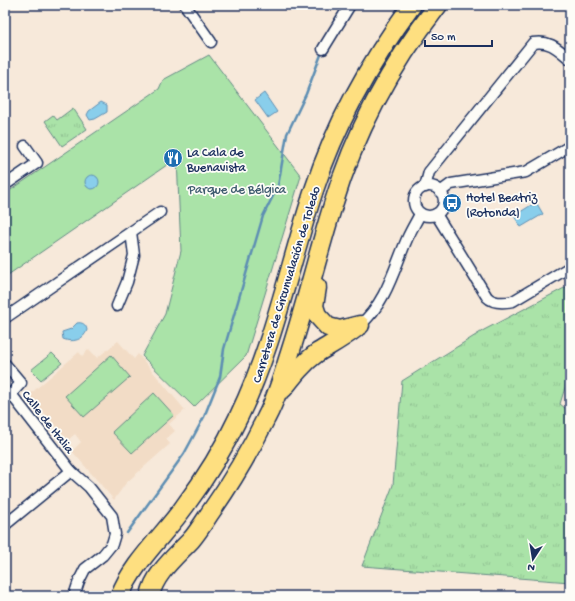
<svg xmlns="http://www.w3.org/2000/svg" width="575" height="601" font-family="'Gochi Hand',sans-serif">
  <defs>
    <pattern id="grass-tufts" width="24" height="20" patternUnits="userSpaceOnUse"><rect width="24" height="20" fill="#aae3a8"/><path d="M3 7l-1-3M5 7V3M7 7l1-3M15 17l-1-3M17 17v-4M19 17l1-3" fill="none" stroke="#92c393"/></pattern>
  </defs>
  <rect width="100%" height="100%" fill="#f7e9da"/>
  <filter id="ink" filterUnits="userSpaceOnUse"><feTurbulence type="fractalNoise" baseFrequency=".025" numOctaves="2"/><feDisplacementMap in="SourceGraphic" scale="8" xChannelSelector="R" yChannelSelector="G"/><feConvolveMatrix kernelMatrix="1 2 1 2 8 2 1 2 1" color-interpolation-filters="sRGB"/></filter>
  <g filter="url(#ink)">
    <path fill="#f2dcc6" d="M118,341l16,18 4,-5 47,56 -16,14 6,7 -9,8 4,5 -44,39 -12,17 -42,-49 9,-9 -6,-8 -7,6 -39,-45 50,-43 3,4 7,-7 8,9z"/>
    <g fill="url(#grass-tufts)" stroke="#628983">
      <path d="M73,108l14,21 -25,17 -17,-25 8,-6 4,5z"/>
      <path d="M570,285v86l-10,33 10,8v170l-208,-16 31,-81 9,-104 82,-51z"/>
    </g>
    <g fill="#aae3a8" stroke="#628983">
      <path d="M209,55l92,121 -55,180 -52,51 -52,-51 23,-42 16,-63 -4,-93 -172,119v-83l154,-105 4,-9z"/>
      <path d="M52,353l10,10 -21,17 -10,-10z"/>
      <path d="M111,355l19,22 -46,40 -19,-21z"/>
      <path d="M154,393l20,22 -42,38 -20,-21z"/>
    </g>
    <g fill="#89ceeb" stroke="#5d8eb3">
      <path d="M264,93l13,19 -9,6 -13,-18z"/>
      <path d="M101,102l6,3v7l-12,7 -5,1 -3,-5 2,-4z"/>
      <circle cx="92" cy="182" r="7"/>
      <path d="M536,202l7,12 -22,13 -7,-11z"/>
      <path d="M77,323c5,-1 9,1 10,7 -3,10 -15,13 -24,9l-1,-7 9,-3z"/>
    </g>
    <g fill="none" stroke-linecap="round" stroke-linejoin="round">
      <path stroke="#5d8eb3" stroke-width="2.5" d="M127,533l57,-79 20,-37 16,-40 4,-28 39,-133 15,-30 9,-52 19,-40 16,-42"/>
      <defs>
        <g id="street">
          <path d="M185,5l26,37"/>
          <path d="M323,49l27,-44"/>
          <path d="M5,185l32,-22 -12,-17"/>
          <circle cx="429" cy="201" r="15"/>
          <path d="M425,187l4,-15 104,-129c17,-3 25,6 37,16"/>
          <path d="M440,192l11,-8 75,-12 44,-26"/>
          <path d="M436,214l51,83c7,7 17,6 26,4l57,-34"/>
          <path d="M117,306l10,-24 7,-27 -3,-23"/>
          <path d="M5,318l155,-106"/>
          <path d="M360,325c26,-22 34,-56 47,-86 4,-9 9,-17 13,-25"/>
          <path d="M5,364l16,19 -10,11"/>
          <path d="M5,398l6,-4 60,77 18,16 23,29 3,18 -3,10 -9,11 -18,14 -6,12 -5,15"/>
          <path d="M5,525l66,-54"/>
        </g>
        <g id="highway">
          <path d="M317,287l-3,19 3,9 11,12 12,3 20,-5"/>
          <path d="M283,389c10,-13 20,-26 34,-36 13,-8 26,-15 39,-25"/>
          <path d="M120,596c11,-31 44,-61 64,-89 21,-28 40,-59 55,-91 35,-72 50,-150 75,-226 22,-67 56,-128 98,-185"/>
          <path d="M150,596c4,-22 26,-40 41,-56 7,-8 13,-18 19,-27 21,-30 40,-62 56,-95 10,-19 16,-39 22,-59 17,-51 29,-103 45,-154 22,-73 59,-141 105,-200"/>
        </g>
      </defs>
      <use href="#street" stroke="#1b2f5e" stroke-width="13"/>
      <use href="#highway" stroke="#1b2f5e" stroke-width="21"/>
      <use href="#street" stroke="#fdfcf7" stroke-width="10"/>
      <use href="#highway" stroke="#fedf80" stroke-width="18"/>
    </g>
  </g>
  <defs>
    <symbol id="restaurant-disc" viewBox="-11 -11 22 22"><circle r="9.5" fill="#1f6fb2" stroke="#fdfcf7"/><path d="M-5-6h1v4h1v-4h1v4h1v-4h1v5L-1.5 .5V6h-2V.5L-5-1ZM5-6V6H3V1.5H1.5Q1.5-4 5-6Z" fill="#fff"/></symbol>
    <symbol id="bus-disc" viewBox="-11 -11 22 22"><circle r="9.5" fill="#1f6fb2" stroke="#fdfcf7"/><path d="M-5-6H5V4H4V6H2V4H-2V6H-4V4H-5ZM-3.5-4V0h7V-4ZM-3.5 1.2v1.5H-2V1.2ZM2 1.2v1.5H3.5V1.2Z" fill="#fff"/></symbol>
  </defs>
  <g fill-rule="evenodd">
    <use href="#restaurant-disc" x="162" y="147" width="22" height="22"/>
    <use href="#bus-disc" x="441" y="192" width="22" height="22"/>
  </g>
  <g text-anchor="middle" stroke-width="3.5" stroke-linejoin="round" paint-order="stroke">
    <g font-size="13" fill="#1b2f5e" stroke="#fdfcf7" text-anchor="start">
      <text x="187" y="156">La Cala de<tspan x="187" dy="15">Buenavista</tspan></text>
      <text x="466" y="201">Hotel Beatriz<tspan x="466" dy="15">(Rotonda)</tspan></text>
    </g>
    <g font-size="13" fill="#3f5c70" stroke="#fdfcf7">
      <text x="237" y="193">Parque de Bélgica</text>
    </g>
    <g font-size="13" fill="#1b2f5e" stroke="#fdfcf7">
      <text transform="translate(285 284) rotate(-73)" y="5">Carretera de Circunvalación de Toledo</text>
      <text transform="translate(49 421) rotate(52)" y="5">Calle de Italia</text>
    </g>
  </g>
  <rect width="575" height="601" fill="none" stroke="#fdfcf7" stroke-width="20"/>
  <rect x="10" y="10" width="555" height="581" fill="none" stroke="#1b2f5e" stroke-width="1.5" filter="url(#ink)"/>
  <g transform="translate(533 559) rotate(192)" stroke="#fdfcf7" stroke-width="3" paint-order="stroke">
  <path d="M0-3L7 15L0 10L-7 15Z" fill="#1b2f5e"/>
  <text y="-6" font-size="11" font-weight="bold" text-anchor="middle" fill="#1b2f5e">N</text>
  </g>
  <path d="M425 40v6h67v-6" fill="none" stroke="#1b2f5e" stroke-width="2"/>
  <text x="431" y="40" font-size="12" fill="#1b2f5e" stroke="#fdfcf7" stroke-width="3" paint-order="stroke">50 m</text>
</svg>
